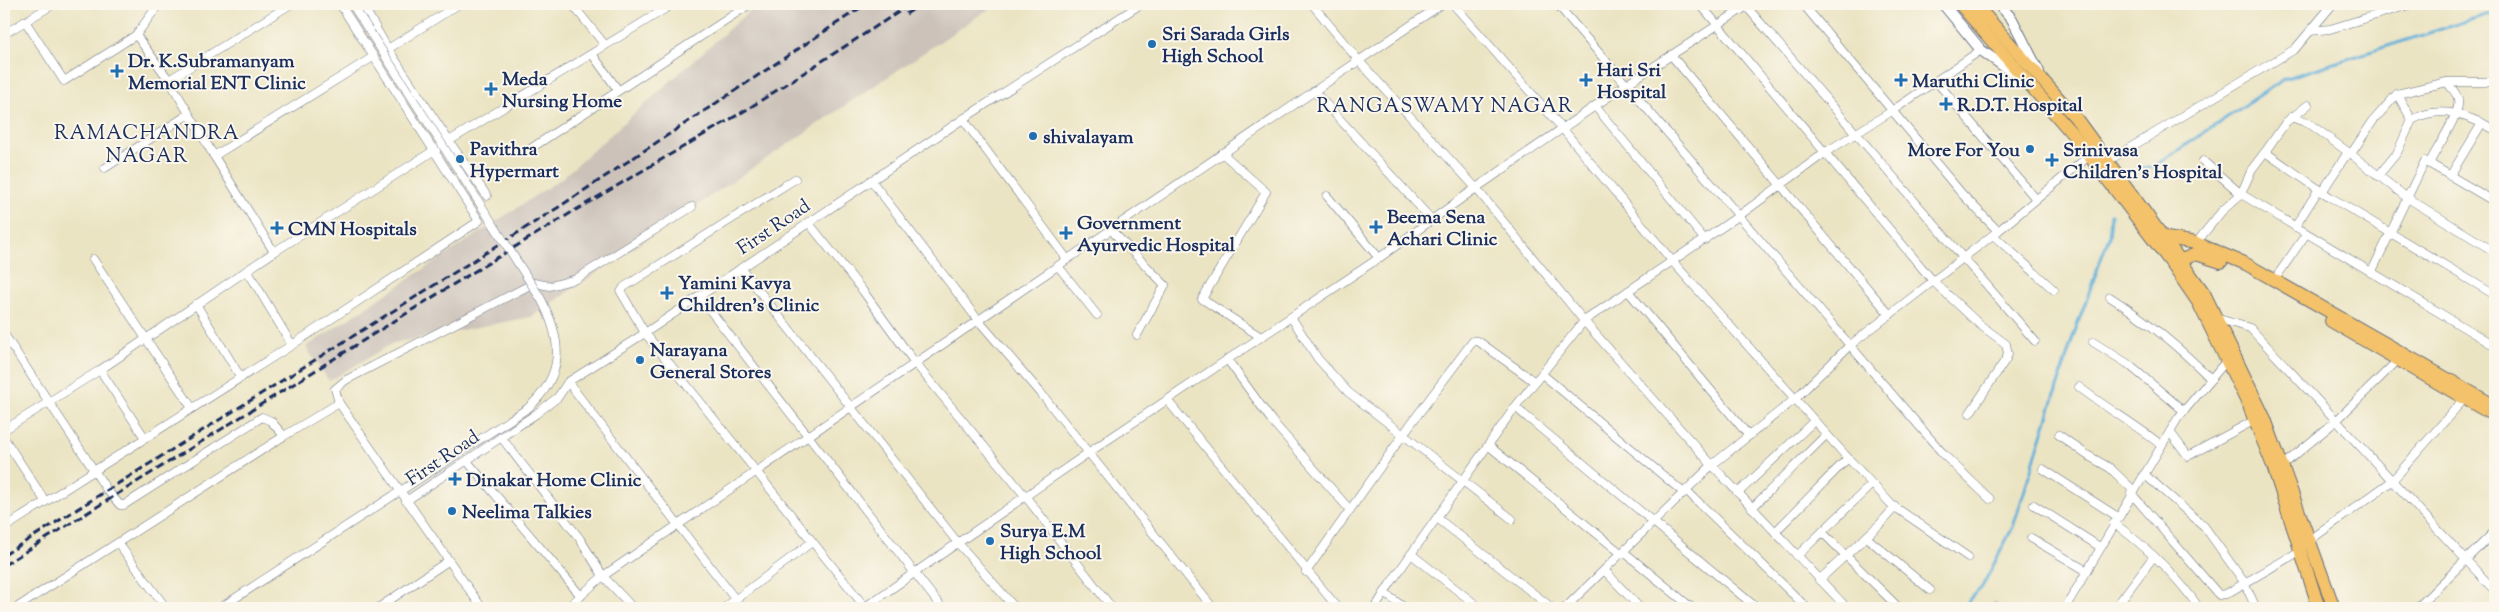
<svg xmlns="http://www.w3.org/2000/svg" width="2499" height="612" font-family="'Sorts Mill Goudy',serif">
  <rect width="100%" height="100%" fill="#fbf7ec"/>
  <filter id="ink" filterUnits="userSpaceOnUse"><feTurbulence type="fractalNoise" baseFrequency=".02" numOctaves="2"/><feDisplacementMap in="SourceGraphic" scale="10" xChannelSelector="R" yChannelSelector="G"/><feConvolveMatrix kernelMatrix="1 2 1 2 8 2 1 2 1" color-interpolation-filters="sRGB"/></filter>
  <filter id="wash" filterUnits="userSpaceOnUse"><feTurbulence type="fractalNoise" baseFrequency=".0096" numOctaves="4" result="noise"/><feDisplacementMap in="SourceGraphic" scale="20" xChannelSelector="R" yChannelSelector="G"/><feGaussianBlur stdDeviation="1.12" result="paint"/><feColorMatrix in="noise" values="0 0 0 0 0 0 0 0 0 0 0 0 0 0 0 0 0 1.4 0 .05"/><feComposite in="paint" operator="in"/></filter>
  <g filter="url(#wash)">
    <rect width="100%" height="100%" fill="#ebe4c3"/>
    <path fill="#ccc2b9" d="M757,4h239l-465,313 -138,26 -64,38 -23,-34 256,-169z"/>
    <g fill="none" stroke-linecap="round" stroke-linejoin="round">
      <g stroke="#5fafd9" stroke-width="3">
        <path d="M2135,172l21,-7 128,-86 211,-67"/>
        <path d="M1962,608l20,-21 31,-60 60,-190 36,-100 2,-23"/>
      </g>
    </g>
  </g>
  <g filter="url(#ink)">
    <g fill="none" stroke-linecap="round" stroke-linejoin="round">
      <defs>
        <g id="minor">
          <path d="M159,4l-23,31 33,45 45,76"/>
          <path d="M362,4l26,45 61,92 224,-137"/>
          <path d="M572,4l33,41"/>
          <path d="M1312,4l47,57 117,127 108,133 128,144 135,143"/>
          <path d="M1453,4l109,124 111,134 173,194 46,49 76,52"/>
          <path d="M1557,4l388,452 45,43"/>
          <path d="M1700,4l233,277 46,43 27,20 2,10 -2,5 -36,54"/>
          <path d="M1803,4l159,190 36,37"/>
          <path d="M1746,6l289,335"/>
          <path d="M25,21l39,60 72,-46"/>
          <path d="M2310,31l20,-2 82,-25"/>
          <path d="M4,34l50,-30"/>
          <path d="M388,49l71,-45"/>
          <path d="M592,54l26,36"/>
          <path d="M1671,55l219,260"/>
          <path d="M169,80l122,-76"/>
          <path d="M1936,81l100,118"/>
          <path d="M1314,91l118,129"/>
          <path d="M1595,106l110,134"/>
          <path d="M2291,117l19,7 38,28"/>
          <path d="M963,119l104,140"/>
          <path d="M2412,120c25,-14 46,-7 70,3"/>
          <path d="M2265,152l21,-30 22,-17"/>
          <path d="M524,153l226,-149"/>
          <path d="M1222,153l44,39 -64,107 59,38"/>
          <path d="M2351,154l22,-33 24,-27"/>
          <path d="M2203,161l38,33 11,-25 13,-17 65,45 165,98"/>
          <path d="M2106,162l189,-113 38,-45"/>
          <path d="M2429,164c7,-15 33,-52 29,-65 -1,-6 -8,-12 -11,-17"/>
          <path d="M105,168l84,-54"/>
          <path d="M2378,176l19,-23 15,-33 -15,-26 50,-12h48"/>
          <path d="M2450,176l32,-53 13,7"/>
          <path d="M795,179l-171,108 -3,5 24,41 220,274 223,-154 291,-195 97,-70 151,-104 123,-80"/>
          <path d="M871,180l107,140 62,72 173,216"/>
          <path d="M2322,192l26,-40 58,45 89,55"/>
          <path d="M1327,196l52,62"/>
          <path d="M808,222l55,69 52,72 111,134 86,111"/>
          <path d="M2295,227l24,-38"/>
          <path d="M1111,230l54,55 -28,50"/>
          <path d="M1993,235l61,55"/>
          <path d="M2196,243l26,-32 19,-17 254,152"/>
          <path d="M274,252l-60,-96 159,-99"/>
          <path d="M93,259l99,149"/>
          <path d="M1058,266l39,49"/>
          <path d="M741,268l217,275 57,65"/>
          <path d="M247,270l45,75"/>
          <path d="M2371,273l54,-112 70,41"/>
          <path d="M2275,279l31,-45"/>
          <path d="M1628,291l121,145"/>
          <path d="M699,296l243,312"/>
          <path d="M2110,297c36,23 70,51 101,82"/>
          <path d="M196,304l45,74"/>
          <path d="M1291,317l27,42 30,33 164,127"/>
          <path d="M2219,319l31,9 245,263"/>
          <path d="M4,334l103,156 13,15h4l138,-88 9,4 13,15"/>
          <path d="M2093,342l35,22 56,47"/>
          <path d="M1227,359l45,62 78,89"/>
          <path d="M100,370l45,68"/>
          <path d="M1542,374l142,119"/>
          <path d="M568,382l167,217"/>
          <path d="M2079,387c27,21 56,37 82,58"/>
          <path d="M1167,400l171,208"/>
          <path d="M1515,407l242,201"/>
          <path d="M4,430l96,-60 174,-118 175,-111 38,55"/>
          <path d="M2170,432l18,24 67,-36"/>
          <path d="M2059,435l28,20 23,13 23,22"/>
          <path d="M501,437l79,102 23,37 30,32"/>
          <path d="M4,438l41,63"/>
          <path d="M1489,446l133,108"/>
          <path d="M467,461l114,135"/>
          <path d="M2283,465l53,-44 62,-61"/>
          <path d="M2043,469l75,48"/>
          <path d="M2144,474l60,52 40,56 12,26"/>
          <path d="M1686,490l121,118"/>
          <path d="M1738,493l76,-72"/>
          <path d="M2131,493l88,102 7,-1 74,-43"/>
          <path d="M406,501l130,-87 22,-17 10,-15 77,-49 318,-214 178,-115"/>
          <path d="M2034,505l66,42"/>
          <path d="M1752,508l74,-73"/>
          <path d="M1437,518l115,90"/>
          <path d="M2114,523c32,24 63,52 85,85"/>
          <path d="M4,528l288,-183 187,-124 -139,-217"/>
          <path d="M1775,532l73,-74"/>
          <path d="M1822,532l77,76"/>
          <path d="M1866,537l64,53"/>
          <path d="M2031,538l56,33"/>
          <path d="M118,543l48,65"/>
          <path d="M2306,543l86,-62 72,-82"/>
          <path d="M1624,552l68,56"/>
          <path d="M1411,554l69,54"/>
          <path d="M1797,556l75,-72"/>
          <path d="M1605,571l35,37"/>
          <path d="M1306,572l104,-147 63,-84h5l57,41"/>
          <path d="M1819,580l61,-56 15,-17"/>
          <path d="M1384,593l21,15"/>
          <path d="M1996,606l3,2"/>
          <path d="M16,608l268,-172 55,-33"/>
          <path d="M220,608l199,-129"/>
          <path d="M378,608l70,-47"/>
          <path d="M482,608l-143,-205 -4,-14 11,-9 188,-97 16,3 26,-7 116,-72"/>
          <path d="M567,608l36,-32 839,-572"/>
          <path d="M724,608l88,-66"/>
          <path d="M1375,608l15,-24 125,-177 69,-86 156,-106 86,-63 66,-41 89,-61"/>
          <path d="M1565,608l147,-143 83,-66 54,-53 149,-115 91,-75"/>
          <path d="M2065,608l113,-190 49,-58"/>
          <path d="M2115,608l39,-52"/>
          <path d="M2417,608l78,-77"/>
        </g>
        <g id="tertiary">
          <path d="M1943,4l38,46 36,26"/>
          <path d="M1999,4l13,15 27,53"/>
        </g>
        <g id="trunk">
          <path d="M1960,4l115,133 97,127 26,38 51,104 24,60 46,142"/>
          <path d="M1975,4l100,113 129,176 61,126 69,189"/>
          <path d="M2161,237l35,6 50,21 249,142"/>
          <path d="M2174,263l22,-9 25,8"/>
          <path d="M2331,321l164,95"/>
        </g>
      </defs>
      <use href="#minor" stroke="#646e81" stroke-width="9"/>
      <use href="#tertiary" stroke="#646e81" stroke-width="12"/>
      <use href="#trunk" stroke="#646e81" stroke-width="14"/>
      <use href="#minor" stroke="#fff" stroke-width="8"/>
      <use href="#tertiary" stroke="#fff" stroke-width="10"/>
      <use href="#trunk" stroke="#f3c26a" stroke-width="12"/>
      <g stroke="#1b2f5e" stroke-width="3" stroke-dasharray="8 4" stroke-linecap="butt">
        <path d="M906,14l15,-10"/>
        <path d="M4,555l558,-350 304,-201"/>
        <path d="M4,565l440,-275 130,-79 172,-101 165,-106"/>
      </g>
      <defs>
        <path id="minor-bridge" d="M352,4l189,295c22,42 24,76 -13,109l-109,71"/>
      </defs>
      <use href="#minor-bridge" stroke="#646e81" stroke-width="9" stroke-linecap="butt"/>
      <use href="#minor-bridge" stroke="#fff" stroke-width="8"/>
    </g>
  </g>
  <g fill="#1f6fb2" stroke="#fbf7ec" stroke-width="2">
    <circle cx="1152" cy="44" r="5"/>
    <path d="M114.5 63.5h5v5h5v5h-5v5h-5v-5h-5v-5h5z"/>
    <path d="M1583.5 72.5h5v5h5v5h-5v5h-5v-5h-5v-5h5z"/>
    <path d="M1898.5 72.5h5v5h5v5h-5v5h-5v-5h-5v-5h5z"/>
    <path d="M488.5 81.5h5v5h5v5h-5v5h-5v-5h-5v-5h5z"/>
    <path d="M1943.5 96.5h5v5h5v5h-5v5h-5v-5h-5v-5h5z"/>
    <circle cx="1033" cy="136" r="5"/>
    <circle cx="2030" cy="149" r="5"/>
    <circle cx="460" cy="159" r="5"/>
    <path d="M2049.5 152.5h5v5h5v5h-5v5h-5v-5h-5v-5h5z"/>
    <path d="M1373.5 219.5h5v5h5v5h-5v5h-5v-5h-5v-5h5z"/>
    <path d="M274.5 220.5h5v5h5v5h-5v5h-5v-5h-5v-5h5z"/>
    <path d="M1063.5 225.5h5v5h5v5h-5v5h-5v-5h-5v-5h5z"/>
    <path d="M664.5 285.5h5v5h5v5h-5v5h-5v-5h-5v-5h5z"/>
    <circle cx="640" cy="360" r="5"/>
    <path d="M452.5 471.5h5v5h5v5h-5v5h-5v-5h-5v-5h5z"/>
    <circle cx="452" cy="511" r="5"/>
    <circle cx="990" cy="541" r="5"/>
  </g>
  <g text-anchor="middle" stroke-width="4" stroke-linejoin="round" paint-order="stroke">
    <g font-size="19" font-weight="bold" fill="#1b2f5e" stroke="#fbf7ec" text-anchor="start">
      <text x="1162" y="40">Sri Sarada Girls<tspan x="1162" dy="22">High School</tspan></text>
      <text x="128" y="67">Dr. K.Subramanyam<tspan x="128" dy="22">Memorial ENT Clinic</tspan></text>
      <text x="1597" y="76">Hari Sri<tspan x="1597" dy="22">Hospital</tspan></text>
      <text x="502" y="85">Meda<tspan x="502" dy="22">Nursing Home</tspan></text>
      <text x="1912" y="87">Maruthi Clinic</text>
      <text x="1957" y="111">R.D.T. Hospital</text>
      <text x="1043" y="143">shivalayam</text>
      <text x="470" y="155">Pavithra<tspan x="470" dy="22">Hypermart</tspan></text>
      <text x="2020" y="156" text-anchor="end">More For You</text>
      <text x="2063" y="156">Srinivasa<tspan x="2063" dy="22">Children's Hospital</tspan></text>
      <text x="1387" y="223">Beema Sena<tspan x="1387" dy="22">Achari Clinic</tspan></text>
      <text x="1077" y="229">Government<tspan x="1077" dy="22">Ayurvedic Hospital</tspan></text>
      <text x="288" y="235">CMN Hospitals</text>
      <text x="678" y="289">Yamini Kavya<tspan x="678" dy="22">Children's Clinic</tspan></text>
      <text x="650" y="356">Narayana<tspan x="650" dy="22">General Stores</tspan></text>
      <text x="466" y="486">Dinakar Home Clinic</text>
      <text x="462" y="518">Neelima Talkies</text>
      <text x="1000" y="537">Surya E.M<tspan x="1000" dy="22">High School</tspan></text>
    </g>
    <g font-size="19" fill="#1b2f5e" stroke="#fbf7ec">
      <text transform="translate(773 226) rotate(-34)" y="7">First Road</text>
      <text transform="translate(442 457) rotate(-34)" y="7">First Road</text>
    </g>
    <g font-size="20" letter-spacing="1" fill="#1b2f5e" stroke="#fbf7ec">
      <text x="1445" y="112">RANGASWAMY NAGAR</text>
      <text x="147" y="139">RAMACHANDRA<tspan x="147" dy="23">NAGAR</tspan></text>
    </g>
  </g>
  <rect width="2499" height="612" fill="none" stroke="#fbf7ec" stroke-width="20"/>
</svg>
